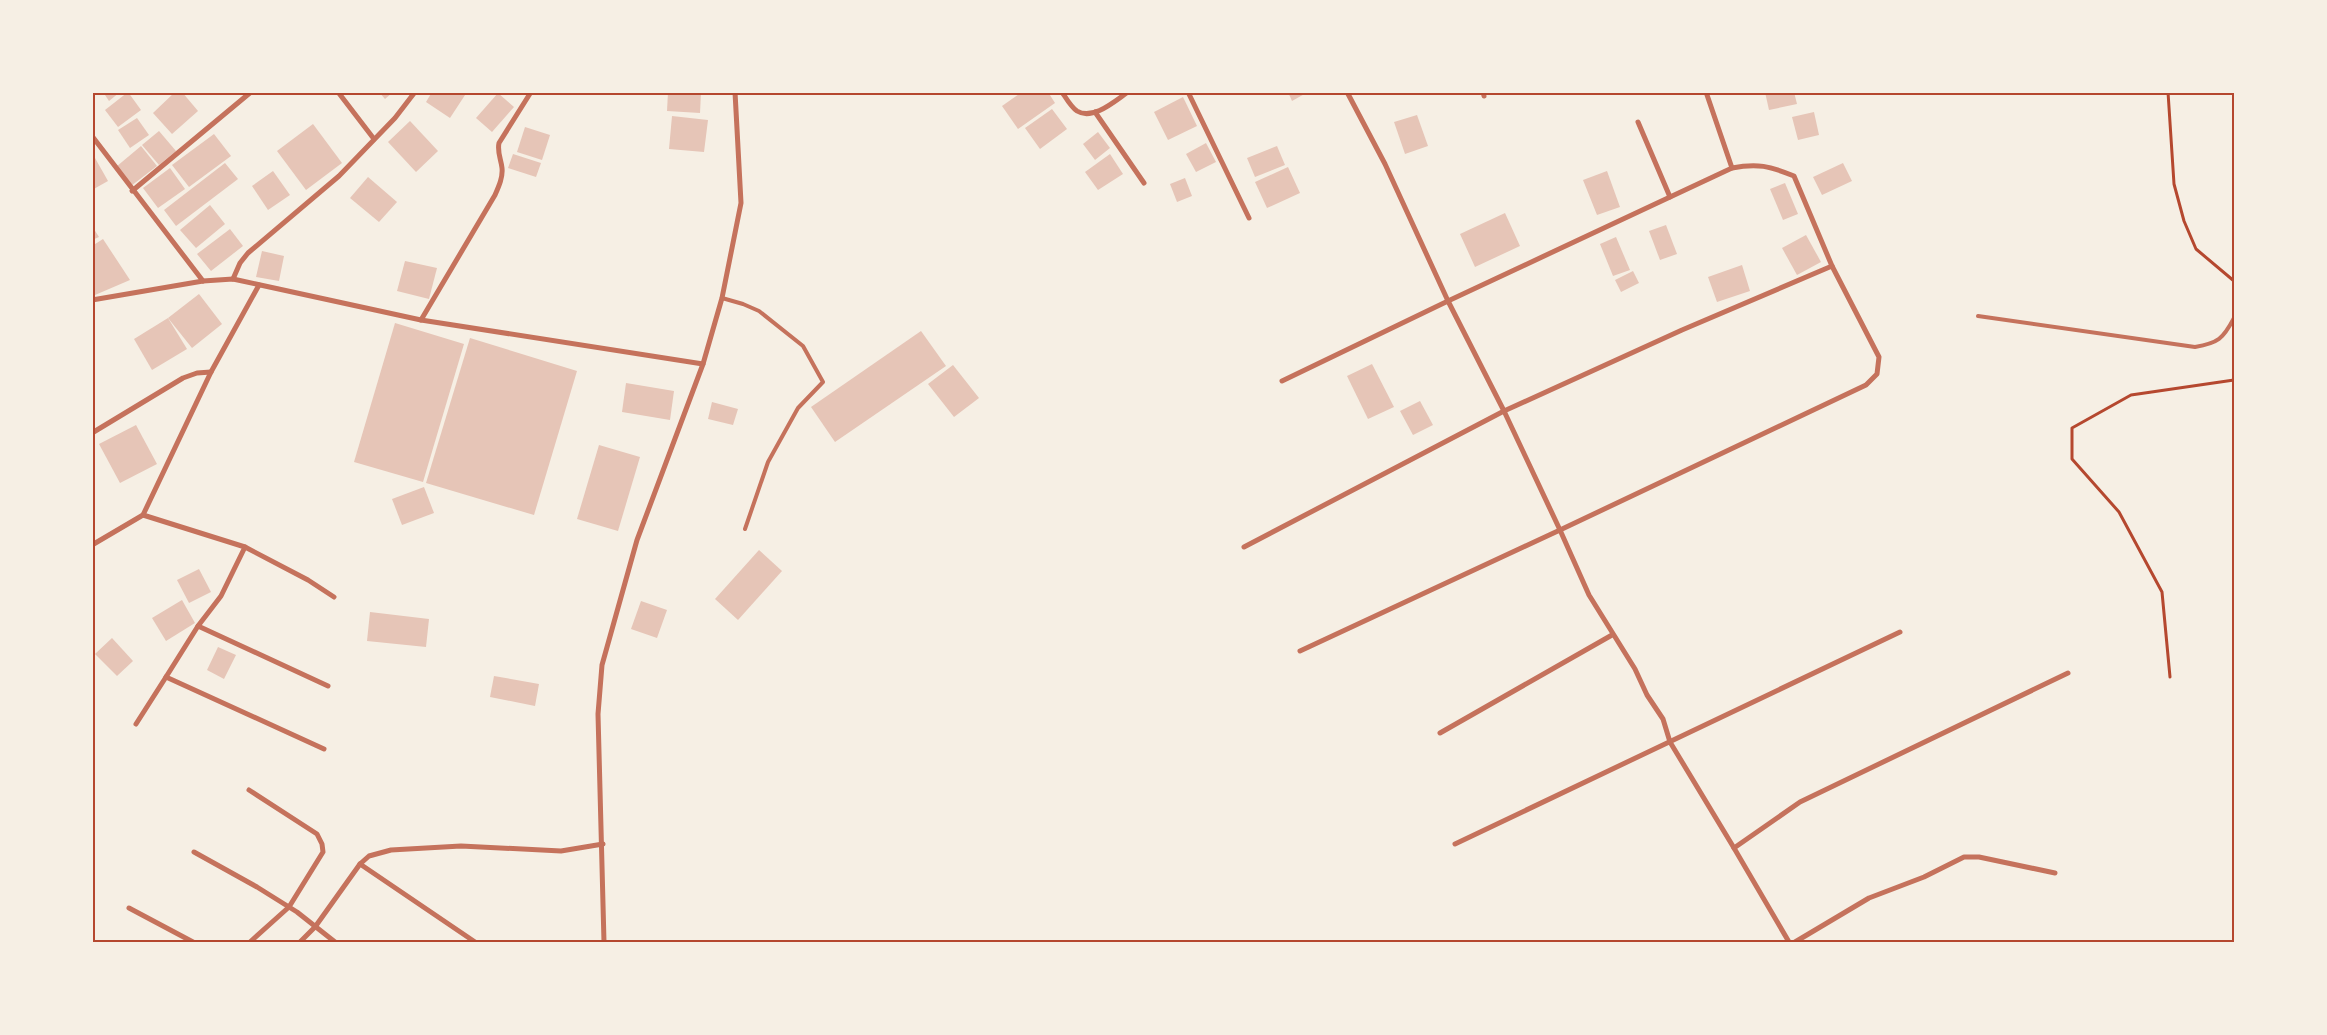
<svg xmlns="http://www.w3.org/2000/svg" width="2327" height="1035" font-family="Jost,sans-serif">
  <rect width="100%" height="100%" fill="#f6efe4"/>
  <g fill="#e6c5b7">
    <path d="M103,92h17l-11,9z"/>
    <path d="M128,92l13,18 -23,17 -13,-17z"/>
    <path d="M175,92h7l16,19 -26,23 -19,-21z"/>
    <path d="M379,92h14l-8,7z"/>
    <path d="M432,92h35l-17,26 -24,-16z"/>
    <path d="M668,92h33l-1,21 -33,-2z"/>
    <path d="M1022,92h26l7,11 -37,26 -16,-23z"/>
    <path d="M1288,92h20l-16,9z"/>
    <path d="M1765,92h29l3,12 -28,6z"/>
    <path d="M498,93l16,14 -22,25 -16,-14z"/>
    <path d="M1183,97l14,29 -29,14 -14,-28z"/>
    <path d="M1052,109l15,20 -27,20 -15,-21z"/>
    <path d="M1814,112l5,23 -21,5 -6,-23z"/>
    <path d="M1417,115l11,31 -23,8 -11,-32z"/>
    <path d="M672,116l36,4 -4,32 -35,-3z"/>
    <path d="M137,118l12,17 -19,13 -12,-18z"/>
    <path d="M410,121l28,30 -22,21 -28,-30z"/>
    <path d="M313,124l29,39 -36,27 -29,-39z"/>
    <path d="M525,127l25,8 -8,25 -25,-8z"/>
    <path d="M159,131l17,20 -17,14 -17,-20z"/>
    <path d="M1098,132l12,16 -15,12 -12,-16z"/>
    <path d="M214,134l17,22 -42,31 -17,-22z"/>
    <path d="M1206,143l10,19 -20,10 -10,-18z"/>
    <path d="M141,146l16,20 -26,20 -15,-19z"/>
    <path d="M1277,146l8,19 -30,12 -8,-19z"/>
    <path d="M513,154l28,9 -5,14 -28,-9z"/>
    <path d="M1110,154l13,20 -25,16 -13,-18z"/>
    <path d="M95,158l13,23 -16,9v-30z"/>
    <path d="M225,163l13,16 -62,47 -12,-16z"/>
    <path d="M1843,163l9,18 -30,14 -9,-18z"/>
    <path d="M1288,167l12,26 -33,15 -12,-26z"/>
    <path d="M170,168l15,21 -27,19 -15,-20z"/>
    <path d="M273,171l17,24 -22,15 -16,-24z"/>
    <path d="M1607,171l13,36 -23,8 -14,-35z"/>
    <path d="M368,177l29,25 -18,20 -29,-24z"/>
    <path d="M1185,178l7,18 -15,6 -7,-18z"/>
    <path d="M1785,183l13,31 -15,6 -13,-31z"/>
    <path d="M210,205l15,19 -29,24 -16,-18z"/>
    <path d="M1505,213l15,33 -45,21 -15,-33z"/>
    <path d="M1666,225l11,29 -17,6 -11,-29z"/>
    <path d="M92,226l7,11 -7,3z"/>
    <path d="M230,229l13,17 -32,25 -14,-17z"/>
    <path d="M1806,235l15,27 -24,13 -15,-27z"/>
    <path d="M1616,237l14,33 -17,6 -13,-32z"/>
    <path d="M103,239l27,41 -35,15 -3,-4v-45z"/>
    <path d="M262,251l22,5 -5,25 -23,-4z"/>
    <path d="M405,261l32,7 -8,31 -32,-8z"/>
    <path d="M1742,265l8,26 -33,11 -9,-25z"/>
    <path d="M1633,271l6,12 -18,9 -6,-12z"/>
    <path d="M199,294l23,30 -30,24 -24,-30z"/>
    <path d="M168,318l19,31 -35,21 -18,-31z"/>
    <path d="M395,323l69,21 -41,138 -69,-20z"/>
    <path d="M921,331l25,35 -111,76 -24,-35z"/>
    <path d="M470,338l107,33 -43,144 -108,-32z"/>
    <path d="M1372,364l22,43 -26,12 -21,-43z"/>
    <path d="M953,365l26,33 -25,19 -26,-33z"/>
    <path d="M626,383l48,8 -4,29 -48,-8z"/>
    <path d="M1420,401l13,24 -20,10 -13,-24z"/>
    <path d="M712,402l26,7 -5,16 -25,-6z"/>
    <path d="M136,425l21,39 -37,19 -21,-39z"/>
    <path d="M599,445l41,12 -22,74 -41,-12z"/>
    <path d="M424,487l10,26 -32,12 -10,-26z"/>
    <path d="M759,550l23,21 -44,49 -23,-21z"/>
    <path d="M199,569l12,23 -22,11 -12,-23z"/>
    <path d="M182,600l13,23 -29,18 -14,-23z"/>
    <path d="M641,601l26,9 -10,28 -26,-9z"/>
    <path d="M370,612l59,7 -3,28 -59,-6z"/>
    <path d="M112,638l21,23 -16,15 -22,-22z"/>
    <path d="M218,647l18,8 -12,24 -17,-9z"/>
    <path d="M494,676l45,8 -4,22 -45,-9z"/>
  </g>
  <g fill="none" stroke-linecap="round" stroke-linejoin="round">
    <g stroke="#b5482f" stroke-width="3">
      <path d="M2168,92l6,92 10,37 12,28 38,32"/>
      <path d="M2170,677l-8,-85 -43,-80 -47,-53v-31l59,-33 103,-15"/>
    </g>
    <g stroke="#c5725c" stroke-width="4">
      <path d="M722,298l21,6 16,7 44,35 20,36 -25,26 -30,54 -23,67"/>
      <path d="M1978,316l217,31c23,-4 28,-8 39,-29"/>
    </g>
    <g stroke="#c5725c" stroke-width="5">
      <path d="M338,92l36,47"/>
      <path d="M1062,92c4,6 9,15 15,19 16,10 39,-11 51,-19"/>
      <path d="M1188,92l61,126"/>
      <path d="M1483,92l1,4"/>
      <path d="M1706,92l26,76"/>
      <path d="M1095,112l49,71"/>
      <path d="M1638,122l32,75"/>
      <path d="M92,136l111,145"/>
      <path d="M132,191l119,-99"/>
      <path d="M233,279l7,-16 8,-10 91,-77 56,-58 20,-26"/>
      <path d="M259,285l-48,87 -68,143 102,32 -24,49 -23,30 -32,51 158,72"/>
      <path d="M92,300l111,-19 30,-2 188,41 282,44"/>
      <path d="M421,320l74,-125c4,-9 8,-18 7,-27 -1,-9 -5,-16 -3,-25l32,-51"/>
      <path d="M1282,381l166,-80 56,110 178,-81 150,-64"/>
      <path d="M92,433l91,-55 14,-5 14,-1"/>
      <path d="M92,545l51,-30"/>
      <path d="M245,547l63,33 26,17"/>
      <path d="M1244,547l260,-136 56,119 306,-145 11,-11 2,-17 -47,-91 -38,-90c-24,-10 -37,-13 -62,-8l-284,133 -63,-137 -38,-72"/>
      <path d="M198,626l130,60"/>
      <path d="M1300,651l260,-121 29,65 46,74 12,26 16,24 7,23 64,106 66,-46 268,-129"/>
      <path d="M136,724l30,-47"/>
      <path d="M1440,733l172,-98"/>
      <path d="M249,790l68,44 5,10 1,8 -34,55 -39,35"/>
      <path d="M1455,844l445,-212"/>
      <path d="M1734,848l55,94"/>
      <path d="M194,852l63,35 40,25 38,30"/>
      <path d="M360,864l115,78"/>
      <path d="M129,908l64,34"/>
      <path d="M300,942l15,-15 45,-63 9,-8 22,-6 70,-4 100,5 42,-7"/>
      <path d="M604,942l-6,-228 4,-49 35,-125 66,-176 19,-66 19,-95 -6,-111"/>
      <path d="M1795,942l74,-44 55,-21 40,-20h15l76,16"/>
    </g>
  </g>
  <rect width="2327" height="1035" fill="none" stroke="#f6efe4" stroke-width="188"/>
  <rect x="94" y="94" width="2139" height="847" fill="none" stroke="#b5482f" stroke-width="2"/>
</svg>
